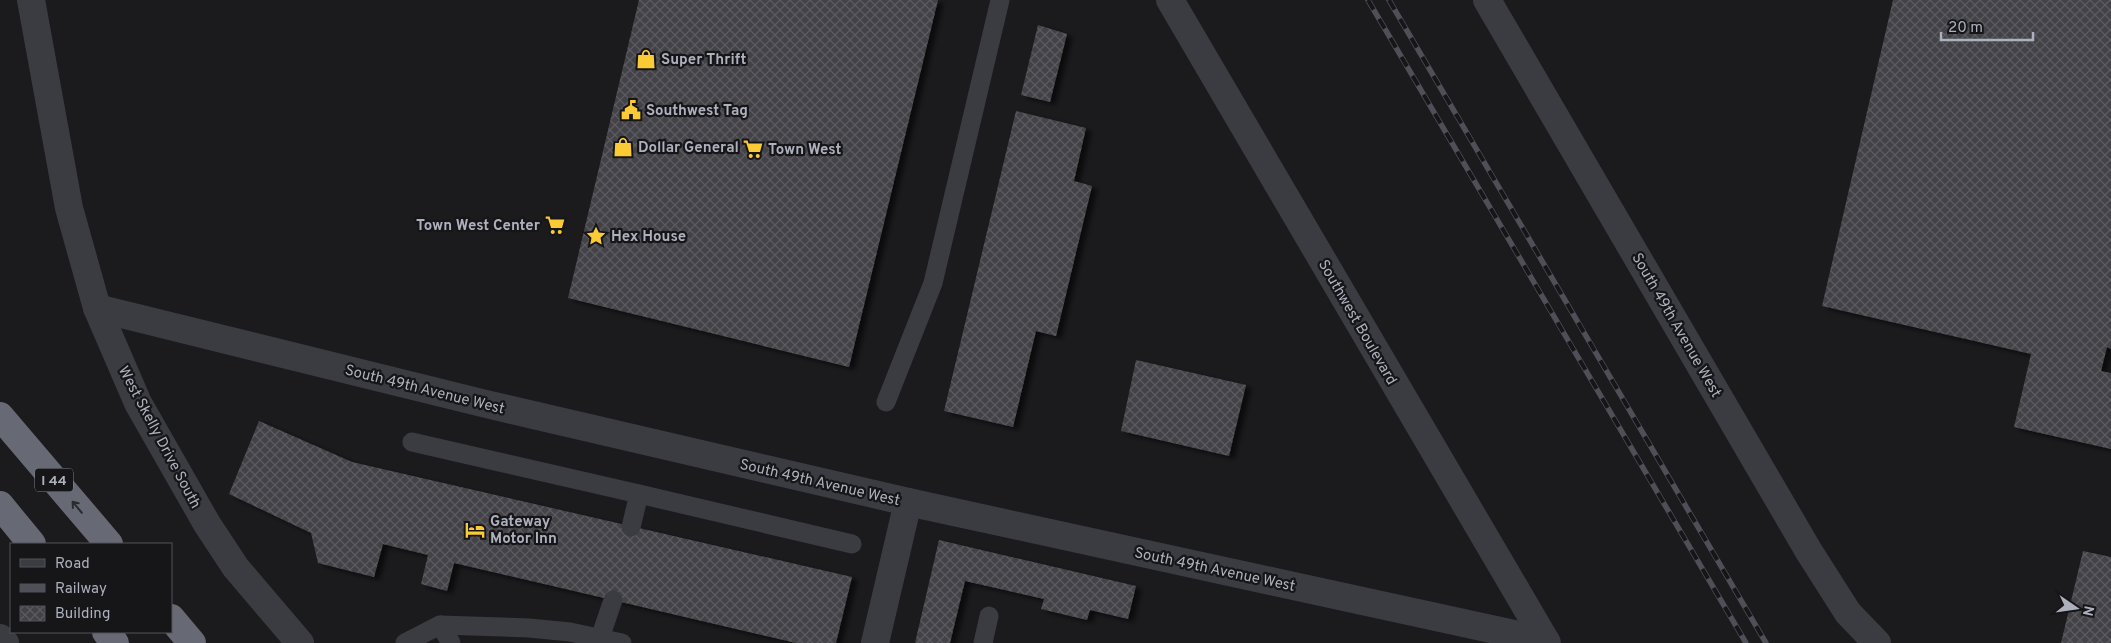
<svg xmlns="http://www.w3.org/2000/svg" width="2111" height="643" font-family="Overpass,sans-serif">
  <defs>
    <pattern id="building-cross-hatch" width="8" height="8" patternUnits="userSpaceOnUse" patternTransform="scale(1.25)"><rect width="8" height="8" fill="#424247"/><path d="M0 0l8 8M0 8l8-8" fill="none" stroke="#5b5b60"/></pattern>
    <filter id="shadow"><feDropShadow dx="5.5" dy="3" stdDeviation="2.5" flood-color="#0009"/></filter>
  </defs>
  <rect width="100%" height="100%" fill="#1b1a1d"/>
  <g fill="url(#building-cross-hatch)" filter="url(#shadow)">
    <path d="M639,0h299l-89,367 -281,-69z"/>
    <path d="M1893,0h218v349l-4,-2 -6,24 10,2v76l-97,-22 17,-73 -209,-48z"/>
    <path d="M1038,25l29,9 -17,68 -29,-7z"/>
    <path d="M1016,111l70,17 -12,53 18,5 -36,150 -20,-5 -23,96 -69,-16z"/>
    <path d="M1136,360l110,25 -17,71 -108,-25z"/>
    <path d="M259,421l93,41 500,115 -16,66h-40l-342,-80 -7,28 -26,-7 7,-29 -45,-11 -9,33 -56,-14 -7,-30 -82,-39z"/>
    <path d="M939,540l197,46 -8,33 -38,-9 -3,10 -46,-11 3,-10 -79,-18 -15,62h-35z"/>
    <path d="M2083,551l28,6v86h-50z"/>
  </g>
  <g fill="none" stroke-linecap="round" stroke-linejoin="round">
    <g stroke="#3b3c42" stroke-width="19">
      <path d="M886,402l47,-119 67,-283"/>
      <path d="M412,442l227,52"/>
      <path d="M631,527l8,-33 213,50"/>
      <path d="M440,625l89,3 41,4 52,11"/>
      <path d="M600,638l13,-38"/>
      <path d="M405,643l35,-18 11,18"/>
      <path d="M983,643l6,-27"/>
    </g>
    <path stroke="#3b3c42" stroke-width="28" d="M875,643l33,-141"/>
    <g stroke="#3b3c42" stroke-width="28">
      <path d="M31,0l38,208 28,100 41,95 69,121 29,44 64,75"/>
      <path d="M1170,0l377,643"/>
      <path d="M1487,0l321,550 40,63 29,30"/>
      <path d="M97,308l385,95 426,99 638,139"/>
      <path d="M0,638l5,5"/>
    </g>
    <g stroke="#676974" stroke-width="28">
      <path d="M0,416l109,128"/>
      <path d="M0,505l32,39"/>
      <path d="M171,618l21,25"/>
      <path d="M106,632l9,11"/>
    </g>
    <defs>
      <g id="rail">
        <path d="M1368,0l378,643"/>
        <path d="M1389,0l377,643"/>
      </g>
    </defs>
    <use href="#rail" stroke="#4e4f57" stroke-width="5.5"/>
    <use href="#rail" stroke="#161518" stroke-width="4" stroke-dasharray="11" stroke-linecap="butt"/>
  </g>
  <defs><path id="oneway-shaft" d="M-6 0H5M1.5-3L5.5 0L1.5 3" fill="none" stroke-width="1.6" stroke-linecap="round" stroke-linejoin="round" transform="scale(1.25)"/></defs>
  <use stroke="#2a2a2f" href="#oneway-shaft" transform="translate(77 507) rotate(-130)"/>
  <defs>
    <symbol id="shop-bare" viewBox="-9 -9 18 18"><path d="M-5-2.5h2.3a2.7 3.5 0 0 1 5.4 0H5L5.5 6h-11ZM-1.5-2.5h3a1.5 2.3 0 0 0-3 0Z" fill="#fbcb35" stroke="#161518" stroke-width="2.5" paint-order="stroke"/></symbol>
    <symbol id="civic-bare" viewBox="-9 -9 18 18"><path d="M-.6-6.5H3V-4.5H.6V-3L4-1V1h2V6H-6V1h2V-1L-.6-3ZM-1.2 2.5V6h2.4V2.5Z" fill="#fbcb35" stroke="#161518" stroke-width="2.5" paint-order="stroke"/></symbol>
    <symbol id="supermarket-bare" viewBox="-9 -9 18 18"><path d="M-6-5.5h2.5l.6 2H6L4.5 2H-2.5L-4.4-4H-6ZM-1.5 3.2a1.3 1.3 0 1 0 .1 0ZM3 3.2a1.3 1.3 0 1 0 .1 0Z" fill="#fbcb35" stroke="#161518" stroke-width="2.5" paint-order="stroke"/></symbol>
    <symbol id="sight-bare" viewBox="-9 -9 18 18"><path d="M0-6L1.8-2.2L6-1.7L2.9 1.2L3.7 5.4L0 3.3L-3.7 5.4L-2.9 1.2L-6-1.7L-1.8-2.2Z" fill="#fbcb35" stroke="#161518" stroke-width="2.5" paint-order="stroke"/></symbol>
    <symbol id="hotel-bare" viewBox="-9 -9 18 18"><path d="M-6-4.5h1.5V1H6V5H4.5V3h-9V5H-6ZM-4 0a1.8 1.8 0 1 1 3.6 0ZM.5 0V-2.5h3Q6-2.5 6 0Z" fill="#fbcb35" stroke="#161518" stroke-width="2.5" paint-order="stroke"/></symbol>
  </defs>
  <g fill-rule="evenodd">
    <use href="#shop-bare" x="632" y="45" width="28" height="28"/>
    <use href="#civic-bare" x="617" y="96" width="28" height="28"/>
    <use href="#shop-bare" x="609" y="133" width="28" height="28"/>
    <use href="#supermarket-bare" x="739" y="135" width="28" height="28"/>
    <use href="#supermarket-bare" x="541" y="211" width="28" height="28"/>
    <use href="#sight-bare" x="582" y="222" width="28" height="28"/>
    <use href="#hotel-bare" x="461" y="516" width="28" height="28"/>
  </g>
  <g text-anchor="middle" stroke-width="4.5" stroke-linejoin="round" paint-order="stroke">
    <rect fill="#161518" stroke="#80828c" stroke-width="1" x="35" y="468.5" width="38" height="23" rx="4"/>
    <g font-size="14" font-weight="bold" fill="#adb0bd">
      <text x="54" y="485">I 44</text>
    </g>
    <g font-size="15" font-weight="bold" fill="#adb0bd" stroke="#161518" text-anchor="start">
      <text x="661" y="64">Super Thrift</text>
      <text x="646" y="115">Southwest Tag</text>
      <text x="638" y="152">Dollar General</text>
      <text x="768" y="154">Town West</text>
      <text x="540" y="230" text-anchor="end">Town West Center</text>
      <text x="611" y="241">Hex House</text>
      <text x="490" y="526">Gateway<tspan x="490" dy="17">Motor Inn</tspan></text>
    </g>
    <g font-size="15" fill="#adb0bd" stroke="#161518">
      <text transform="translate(1358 322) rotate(60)" y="5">Southwest Boulevard</text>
      <text transform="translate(1677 325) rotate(60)" y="5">South 49th Avenue West</text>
      <text transform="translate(425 389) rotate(14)" y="5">South 49th Avenue West</text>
      <text transform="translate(160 437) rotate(62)" y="5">West Skelly Drive South</text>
      <text transform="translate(820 482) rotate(13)" y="5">South 49th Avenue West</text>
      <text transform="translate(1215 569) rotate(12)" y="5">South 49th Avenue West</text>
    </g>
  </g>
  <rect x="10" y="543" width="162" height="90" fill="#161518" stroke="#52535a"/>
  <rect x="20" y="559" width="25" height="8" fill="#3b3c42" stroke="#52535a"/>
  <text x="55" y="568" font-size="15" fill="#adb0bd">Road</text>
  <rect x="20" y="584" width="25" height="8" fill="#4e4f57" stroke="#52535a"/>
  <text x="55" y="593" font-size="15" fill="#adb0bd">Railway</text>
  <rect x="20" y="606" width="25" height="15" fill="url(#building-cross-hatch)" stroke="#52535a"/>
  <text x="55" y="618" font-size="15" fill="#adb0bd">Building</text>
  <g transform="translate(2076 608) rotate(103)" stroke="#161518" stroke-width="4" paint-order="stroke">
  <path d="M0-4L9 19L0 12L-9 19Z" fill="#adb0bd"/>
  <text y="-8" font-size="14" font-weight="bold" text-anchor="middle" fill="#adb0bd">N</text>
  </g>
  <path d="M1941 32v8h92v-8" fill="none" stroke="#adb0bd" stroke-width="2.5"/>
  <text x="1948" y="32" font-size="15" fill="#adb0bd" stroke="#161518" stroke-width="4" paint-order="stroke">20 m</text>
</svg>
